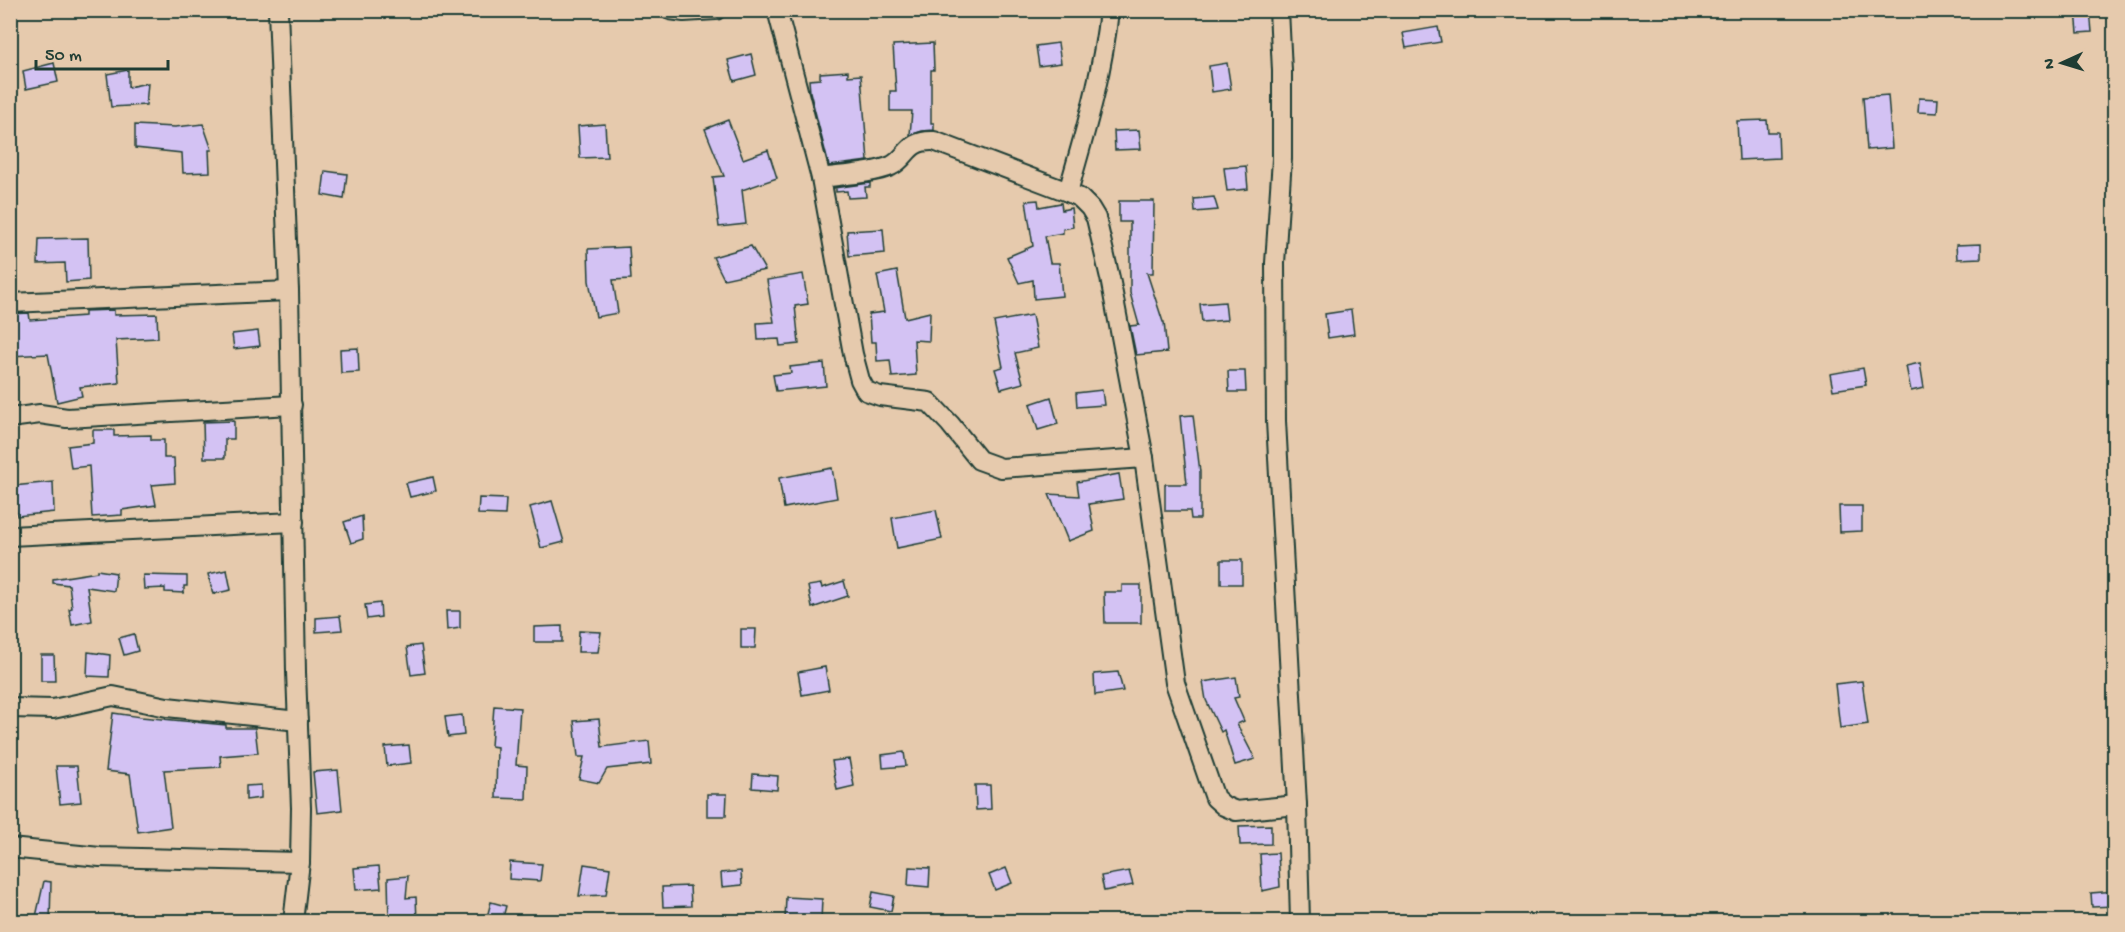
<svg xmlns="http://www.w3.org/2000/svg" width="2125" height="932" font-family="'Gochi Hand',sans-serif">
  <rect width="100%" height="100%" fill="#e6caad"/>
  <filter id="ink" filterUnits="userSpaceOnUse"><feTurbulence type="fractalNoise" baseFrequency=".0167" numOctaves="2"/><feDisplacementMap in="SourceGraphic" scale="12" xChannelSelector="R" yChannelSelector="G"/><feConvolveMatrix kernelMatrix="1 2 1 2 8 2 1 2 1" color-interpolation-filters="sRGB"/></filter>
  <g filter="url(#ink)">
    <g fill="#d3c2f3" stroke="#1f3d34" stroke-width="1.5">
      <path d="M2076,10h14l2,22 -14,1z"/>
      <path d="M1438,27l3,15 -35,6 -3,-15z"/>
      <path d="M933,43l1,27h-3v53h3v7l-12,1 -12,4 2,-24h-22v-20h6l-3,-46z"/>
      <path d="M1058,43l3,20 -22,3 -3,-20z"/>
      <path d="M751,54l5,21 -22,6 -6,-21z"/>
      <path d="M54,63l4,19 -32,7 -3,-18z"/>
      <path d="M1227,63l4,26 -19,3 -3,-26z"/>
      <path d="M128,70v17l20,-4 -2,22 -35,2 -4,-33z"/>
      <path d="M848,71v5l13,-1 7,86 -39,5 -19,-74 -1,-12 11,-1v-6z"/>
      <path d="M1888,95l4,53 -25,2 -4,-53z"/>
      <path d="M1919,98l19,1 -1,14 -19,-1z"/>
      <path d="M728,120l15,39 25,-9 9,28 -35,12 4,34 -27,3 -6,-50 11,-1 -19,-47z"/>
      <path d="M1767,120l1,12h10l1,26 -40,2 -2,-39z"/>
      <path d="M203,124l9,26h-3l1,22 -27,1 -1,-20 -47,-5v-23l40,2z"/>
      <path d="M605,124l2,33 -27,1 -2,-32z"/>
      <path d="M1139,130l2,19 -26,1 -1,-19z"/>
      <path d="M1246,166l2,23 -21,2 -3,-23z"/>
      <path d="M325,171l22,3 -3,25 -22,-4z"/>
      <path d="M870,183v4h-5l1,10 -18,1 -1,-7 -11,1v-4h-2z"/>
      <path d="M1214,197l4,13 -23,2 -1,-13z"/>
      <path d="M1038,200l1,7 22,-4 1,7 9,-2 2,19 -10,2v4l-18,3 5,27h9l3,33 -28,3 -1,-19 -14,3 -12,-26 26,-11 -7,-45z"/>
      <path d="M1119,201h35l-1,72h-6l16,49h1l3,30 -31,3 -6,-29 9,-1 -9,-32v-71h-11z"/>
      <path d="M883,229l2,24 -36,3 -2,-25z"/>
      <path d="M88,238l1,42 -23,2 -1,-19 -27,1 1,-25z"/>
      <path d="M1981,244v14l-24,1 -1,-14z"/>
      <path d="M751,246l14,24 -41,9 -11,-22z"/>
      <path d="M629,247l2,32 -18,1 5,33 -22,4 -7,-36 -1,-32z"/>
      <path d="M897,271l8,47 25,-6 -1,29 -15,-1 2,35 -24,2 -2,-17 -13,1 -1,-19h-5l-2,-28 15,-2 -7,-37z"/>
      <path d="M803,274l5,30 -13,2 4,38 -19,2 -1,-7 -21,1 -1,-17 17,-1 -7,-42z"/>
      <path d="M1225,302l2,18 -25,2 -2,-18z"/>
      <path d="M114,310v5l43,-1 1,24 -42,2 3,43 -39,4 2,9 -25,6 -9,-48 -38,2v-42l19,-1 1,7 55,-4v-5z"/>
      <path d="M1351,310l3,24 -26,4 -3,-24z"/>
      <path d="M1032,315l6,33 -23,5 8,30 -22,6 -6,-20 8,-2 -9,-45z"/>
      <path d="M258,331l2,15 -26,3 -2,-15z"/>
      <path d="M358,348l1,24 -18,1 -1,-24z"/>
      <path d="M824,363l2,23 -50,5 -3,-16 18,-2 -1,-6z"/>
      <path d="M1920,363l4,25 -13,3 -5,-25z"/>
      <path d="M1863,368l3,17 -33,5 -3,-16z"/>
      <path d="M1228,371h17l1,21h-17z"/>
      <path d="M1102,390l2,15 -27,2 -1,-14z"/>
      <path d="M1051,397l7,27 -20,6 -8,-26z"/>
      <path d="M1193,415l7,57v47h-9l-1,-8h-25v-27h22l-7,-68z"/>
      <path d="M234,421v18h-9v19h-21l-1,-36z"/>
      <path d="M93,430h21v6l37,-1v5h13v18h10l1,25 -23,2 4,20 -34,5v5l-30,2 -3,-51 -18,2 -3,-22 25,-3z"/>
      <path d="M832,468l5,30 -53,10 -5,-30z"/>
      <path d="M1119,474l4,25 -34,5 5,27 -26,10 -19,-47 30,2 -2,-14z"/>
      <path d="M433,477l3,14 -26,6 -4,-14z"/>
      <path d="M53,482l1,30 -37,4 -4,-30z"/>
      <path d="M479,498l27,1 -1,16 -27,-1z"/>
      <path d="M552,501l12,41 -23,6 -11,-41z"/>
      <path d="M1839,506h23v25l-22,1z"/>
      <path d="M936,510l6,29 -45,9 -5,-30z"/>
      <path d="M362,516l1,23 -12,4 -7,-21z"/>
      <rect x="1221" y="560" width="21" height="24"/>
      <path d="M97,570l19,3 -2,18 -27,-4 5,34 -20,4 -3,-16 3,-1 -3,-23 -16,-2v-4l44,-7z"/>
      <path d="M227,570l4,20 -18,4 -5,-20z"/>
      <path d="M143,575l44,1v10h-3v7l-19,-1v-4l-21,1z"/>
      <path d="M844,581l4,15 -36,12 -4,-22 13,-2 1,4z"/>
      <path d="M1122,585h19v38h-36l-1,-31h18z"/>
      <path d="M380,603l1,14 -14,2 -2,-14z"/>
      <path d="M446,611h14v17l-13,2z"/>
      <path d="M340,616l2,14 -26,2v-14z"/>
      <path d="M562,626v16h-28v-15z"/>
      <path d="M741,629h15l-1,19h-14z"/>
      <path d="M579,631l22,1 -3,20h-20z"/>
      <path d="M134,634l4,17 -14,4 -5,-17z"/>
      <path d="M421,645l4,28 -14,2 -4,-28z"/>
      <path d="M88,652l22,3 -1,22 -22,-1z"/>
      <path d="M41,655h13l1,26h-14z"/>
      <path d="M825,667l4,23 -27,5 -4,-23z"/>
      <path d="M1118,672l5,19 -28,4 -1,-21z"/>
      <path d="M1236,677l3,20 -5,1 10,23 -7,3 18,35 -20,6 -11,-35 -3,2 -15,-32 -3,-18z"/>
      <path d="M1862,681l6,43 -28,4 -5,-44z"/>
      <path d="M494,706l26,2 -4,57 11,1 -1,33 -30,-1 1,-51 -6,-1z"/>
      <path d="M113,713l28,4 85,8v3h29l3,25 -38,3 1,11 -57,3 7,57 -33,5 -8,-58 -24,-3z"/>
      <path d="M462,715l2,20 -16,2 -3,-20z"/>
      <path d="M599,719l3,28 47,-6 2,23 -44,5 -8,14 -20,-4 5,-22h-6l-4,-36z"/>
      <path d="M409,745l2,18 -24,3 -2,-19z"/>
      <path d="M904,752l2,14 -23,2 -1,-13z"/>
      <path d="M849,759l5,27 -17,4 -5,-29z"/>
      <path d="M56,766h21l4,36 -21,2z"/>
      <path d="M338,770l4,40 -25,3 -4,-41z"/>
      <path d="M753,774l25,2 -1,14 -25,-2z"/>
      <path d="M261,785v13l-15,2v-14z"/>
      <path d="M975,785h15l1,24 -15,1z"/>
      <path d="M707,794h20l-1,22h-19z"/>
      <path d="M1271,825v19l-31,1 -1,-19z"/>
      <path d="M1278,853l2,34 -18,4 -2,-37z"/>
      <path d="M510,862l32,2 -2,17 -31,-2z"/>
      <path d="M584,864l26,4 -4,27 -27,1z"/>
      <path d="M379,866l2,22 -25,2 -2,-22z"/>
      <path d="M909,867l21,1 -1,19 -21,-2z"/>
      <path d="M1006,868l6,15 -17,7 -6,-15z"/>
      <path d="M741,871l1,14 -20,2 -1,-14z"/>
      <path d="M1129,871l4,14 -29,6 -3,-15z"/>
      <path d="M408,876l-2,22 10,-1 1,24h-28l-1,-43z"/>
      <path d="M44,881l7,1 -1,39h-15z"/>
      <path d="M690,886l1,20 -28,1 -1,-20z"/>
      <path d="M2115,891v15l-23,1 -1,-14z"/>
      <path d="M873,892l21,4 -3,15 -21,-4z"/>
      <path d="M786,897l36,2 -1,22h-36z"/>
      <path d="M491,902l15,4 -4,15h-16z"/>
    </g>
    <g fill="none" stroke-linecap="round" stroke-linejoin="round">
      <defs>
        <g id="street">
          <path d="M278,10l11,281 7,381 5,136 -1,54 -7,60"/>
          <path d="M670,10l14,2 32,-2"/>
          <path d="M777,10l44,168 32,176 7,26 6,11 14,5 49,6 21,22 29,36 22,8 143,-10"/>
          <path d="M1279,10l3,61v88l-7,104 1,158 21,384 3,117"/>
          <path d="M821,178c20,-3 51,-4 70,-12 18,-9 15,-26 43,-25l134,51 12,6 10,10 6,10 14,60 34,180 31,225 40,115 9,8 12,5 61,-6"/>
          <path d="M1068,192c17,-60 35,-119 41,-182"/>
          <path d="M10,303l279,-12"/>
          <path d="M10,418l30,-4 27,4 225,-13"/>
          <path d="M10,536l284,-14"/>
          <path d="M10,708l43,1 60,-13 54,11 131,14"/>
          <path d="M10,848l90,9 200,5"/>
        </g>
      </defs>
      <use href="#street" stroke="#1f3d34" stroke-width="22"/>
      <use href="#street" stroke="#e6caad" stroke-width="18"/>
    </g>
  </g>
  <rect width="2125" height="932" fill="none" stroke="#e6caad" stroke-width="36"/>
  <rect x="18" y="18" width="2089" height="896" fill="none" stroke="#1f3d34" stroke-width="2" filter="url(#ink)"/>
  <g transform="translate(2062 63) rotate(266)" stroke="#e6caad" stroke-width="4.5" paint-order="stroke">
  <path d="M0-4.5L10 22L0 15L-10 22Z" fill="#1f3d34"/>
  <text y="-9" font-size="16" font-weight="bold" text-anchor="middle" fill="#1f3d34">N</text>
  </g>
  <path d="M36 60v9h132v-9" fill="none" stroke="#1f3d34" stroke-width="3"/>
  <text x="45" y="60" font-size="18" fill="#1f3d34" stroke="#e6caad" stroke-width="4.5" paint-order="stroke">50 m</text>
</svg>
